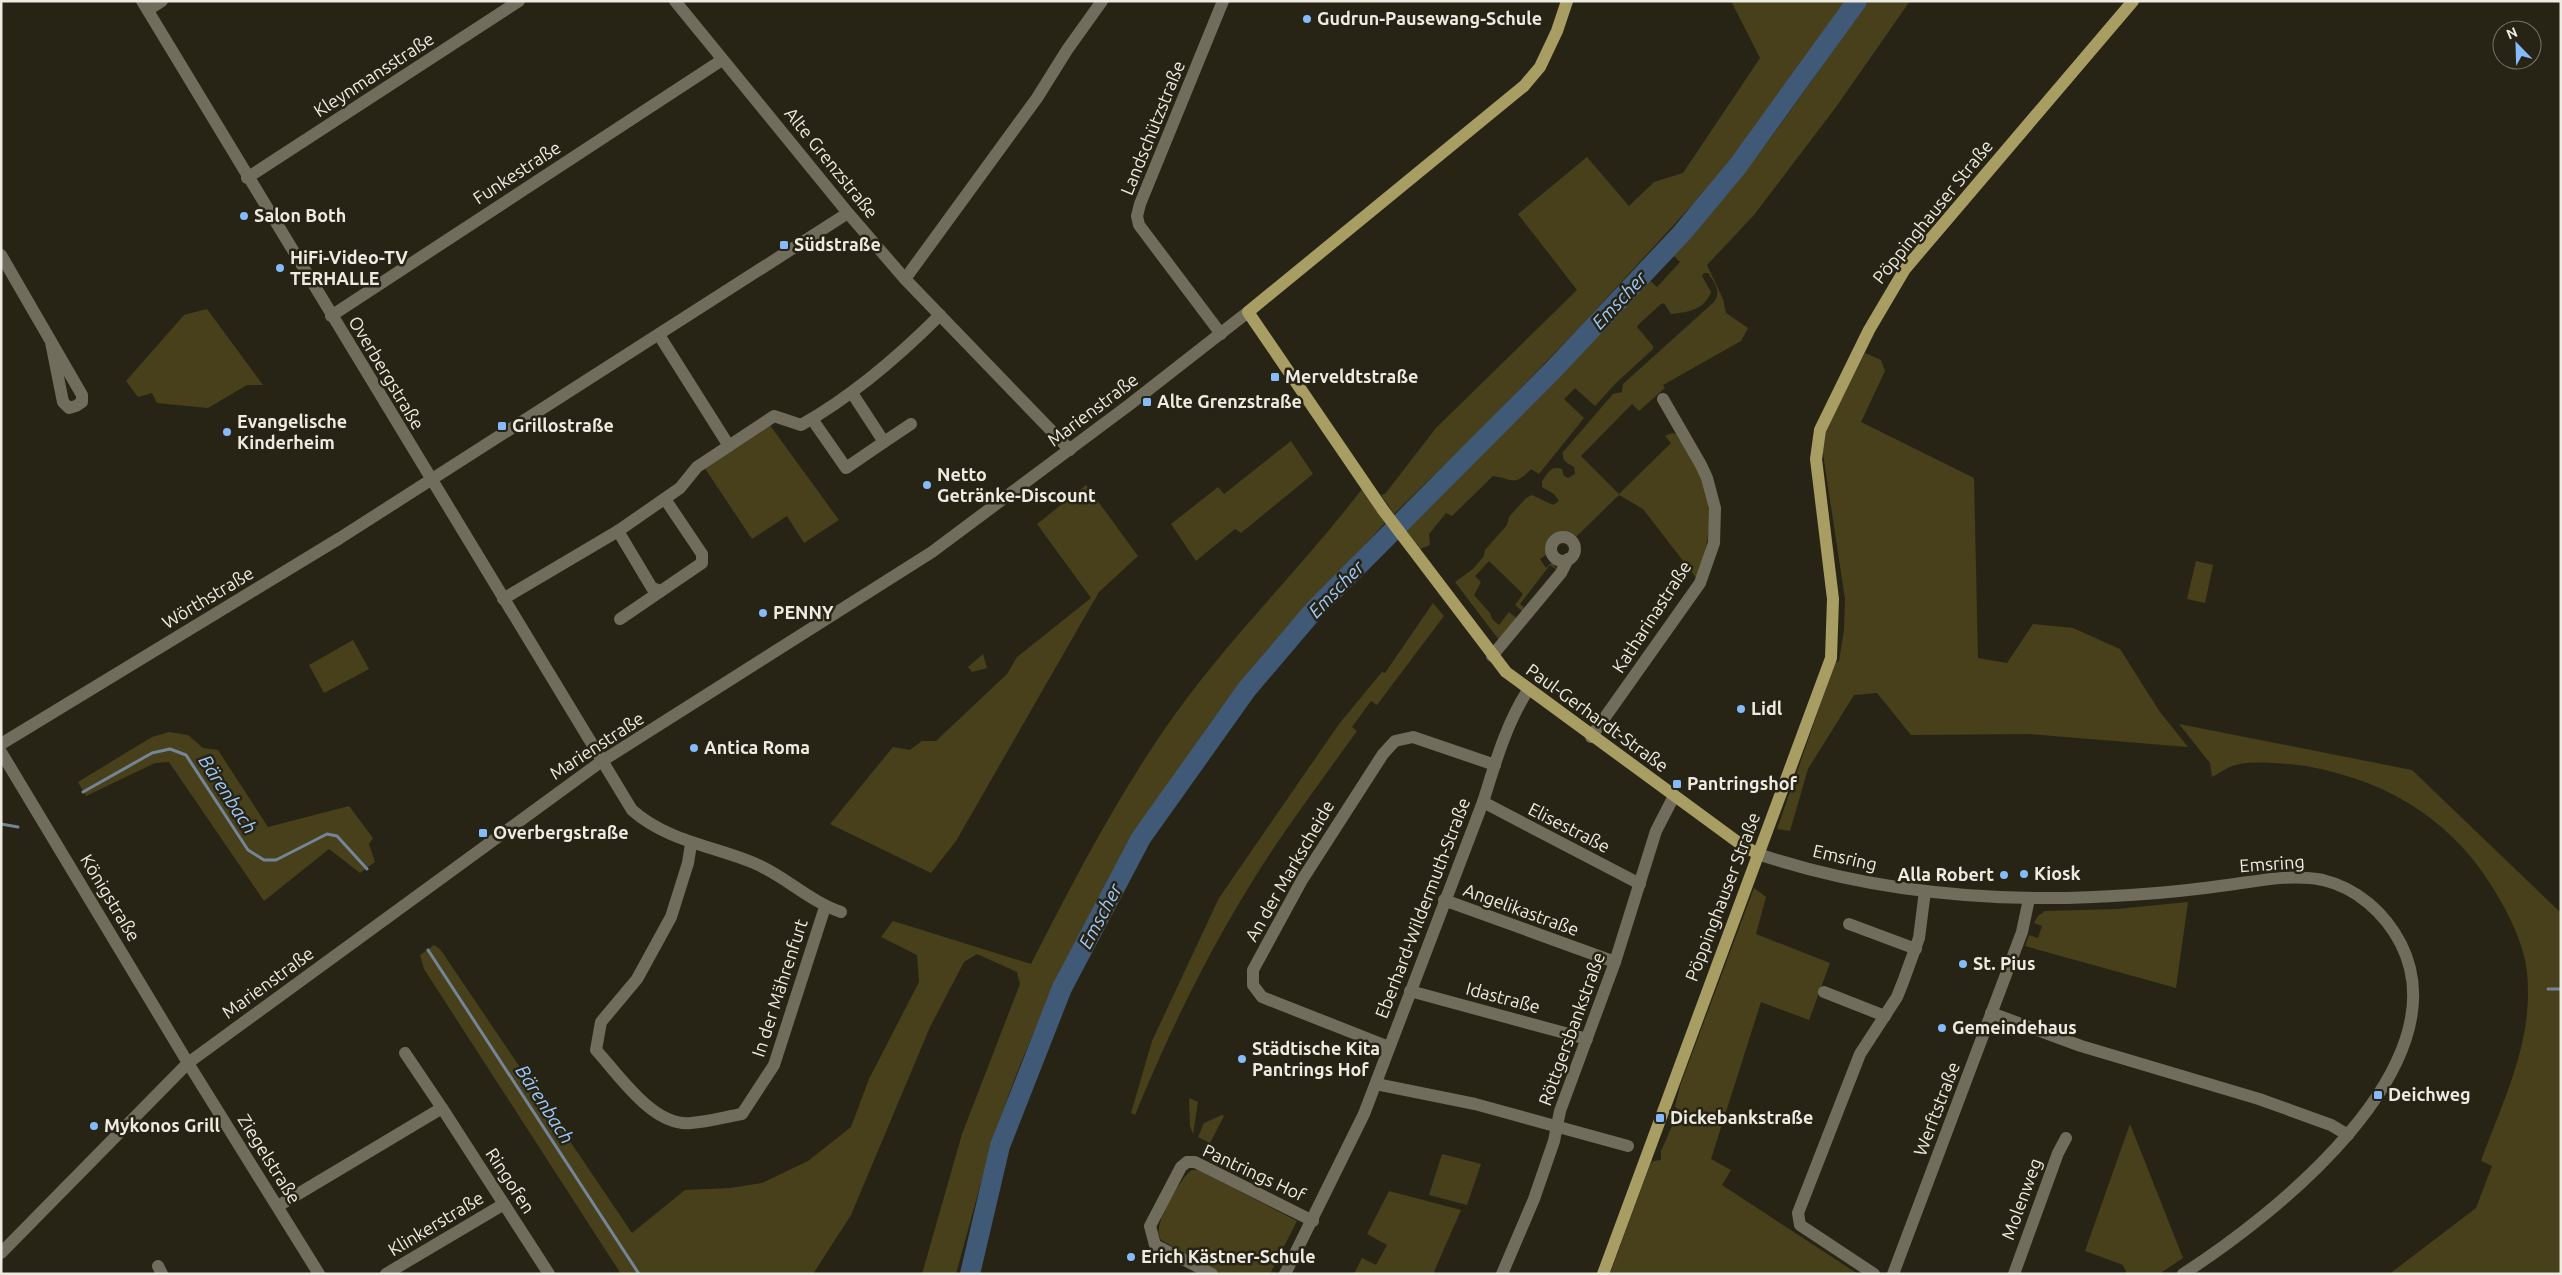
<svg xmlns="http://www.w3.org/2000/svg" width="2562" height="1275" font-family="Ubuntu,sans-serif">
  <rect width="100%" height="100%" fill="#272415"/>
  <g fill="#47401b">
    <path d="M1731,1h118l-132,177 -139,151 -104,107 -80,78 -13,-19 4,-1 51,-66 141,-138 -59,-76 69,-57 42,49 25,-24 29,-9 77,-115z"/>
    <path d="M1868,1h42l-74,106 -82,108 -47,50 16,34 3,14 22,15 -7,13 -78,44 2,3 -26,23 -7,-7 -51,52 38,38 52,-51 -6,-7 7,-3 4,1c8,13 19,26 24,40 16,37 9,69 -3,105l-54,-70 -24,-14 -42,41 -15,-5c-13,3 -19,11 -16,24l-6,4 6,9 6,-6 5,8 -7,-5 -30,39 6,5 -3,3 -8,-7 8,-11 -34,-33 -14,15 6,6 -7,13 16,18 2,6 7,6 10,-13 9,7 -19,21 -44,-58 18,-13 11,-13 1,-6 22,-25 2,-8 17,-19 6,-3 21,10 6,-4 -5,-7 -12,-7v-6c6,-8 9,-16 20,-12l2,7 4,2 7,-4 -1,-7c-7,-5 -12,-4 -11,-15l50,-58 9,-2 1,-8 91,-82c8,-11 0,-20 -6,-29h-4l-2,3 9,16c-7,18 -22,20 -40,22l-7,-11 -3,1 -22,20 -2,3 16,19v3l-37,34 -21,23 -20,-18 -11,11 20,19 -45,56 -8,-5c-17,18 -18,10 -38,7l-41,40 -6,-3 -17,21 1,11 -10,4 -16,-21 244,-249 9,8 23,-25 -8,-8c75,-75 134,-166 196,-253z"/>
    <path d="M207,309l56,76h-16l-39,23 -51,-5 -5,-10 -14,4 -12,-16 58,-66z"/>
    <path d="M1865,353l16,7 4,11 -24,51 113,56 4,180 29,5 26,-39 40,4 47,21 40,63 28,35 -158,-13 -119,1 -34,-42 -23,2 -46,74 -18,62 -13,-2 58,-166 4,-2 5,-31 1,-31 -23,-152 2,-13z"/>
    <path d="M769,424l70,96 -35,23 -17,-27 -35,23 -48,-72z"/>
    <path d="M1291,441l22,33 -72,59 -6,-4 -39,32 -25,-37 47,-37 6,7z"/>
    <path d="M1086,485l52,71 -39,36 -143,249 -25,32 -101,-49 63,-77 17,3 12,-9h14l71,-67 10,-17 74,-59 -54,-74z"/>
    <path d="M1362,489l23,34c-40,44 -84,86 -122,132 -97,119 -177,255 -237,396 -31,72 -49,148 -70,223h-34l40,-140 58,-150 -3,-12 -40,-18 -13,8 -34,65 -79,188 -38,59h-192l-197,-305 -4,-14 14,-10 6,4 192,284 53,-43 45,-2 32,-5 46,-22 43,-34 18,-48 50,-97 -2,-27 -36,-18 12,-16 138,43c44,-86 89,-173 145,-251 57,-79 127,-147 186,-224z"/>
    <path d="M2196,561l17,4 -8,38 -18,-4z"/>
    <path d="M1433,603l11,13 -67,89 -6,-4 -19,26 5,4c-28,39 -57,78 -84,118 -55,83 -100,173 -138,266l-4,-2 21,-72 67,-143 120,-174 43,-52 3,1z"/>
    <path d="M353,640l16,29 -45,24 -15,-28z"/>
    <path d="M983,654l4,14 -15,4 -4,-5z"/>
    <path d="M2179,724l233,46 149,143v361h-167l-2,-2 84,-64 16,-42 -11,-5c23,-63 53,-120 46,-189 -3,-26 -15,-51 -28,-74 -42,-74 -105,-115 -188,-131 -19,-3 -61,-8 -79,-1 -7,3 -14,8 -20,11l-2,-14z"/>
    <path d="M169,732l19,3 15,13 15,2 50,77 81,-21 24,32 -4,6 6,18 -15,11 -31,-24 -65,52 -95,-139 -14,1 -69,33 -8,-14 74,-45z"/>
    <path d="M1754,888l12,9 -10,37 74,29 -21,57 -48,-18 -50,157 20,11 -9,15 136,89h-248l40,-109 3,-4 8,-1v-9l18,-41 -4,-3 5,-21z"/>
    <path d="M2188,902l-12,86 -151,-42 4,-11 9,3 4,-12 -8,-3 4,-7 7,-5 72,-2z"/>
    <path d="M1189,1098l9,4 -5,32 -3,-8z"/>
    <path d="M1222,1115l2,1 -14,27 -12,-6 6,-14z"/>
    <path d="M2130,1124l53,134 -24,16h-32l-4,-9 -38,-14z"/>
    <path d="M1442,1154l39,10 -14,41 -38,-10z"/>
    <path d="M1192,1170h6l99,51 -27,53h-48l-61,-34c-2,-4 -3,-8 -2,-12 1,-12 23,-53 33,-58z"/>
    <path d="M1389,1191l72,19 -28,64h-79l8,-16 14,7 11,-20 -20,-11z"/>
  </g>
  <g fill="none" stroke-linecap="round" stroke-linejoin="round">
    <g stroke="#748597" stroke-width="3">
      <path d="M83,792l69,-39 18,-4 16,6 62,95 16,10h12l51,-26 10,2 30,33"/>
      <path d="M1,824l17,3"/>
      <path d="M428,950l211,324"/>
      <path d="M2548,989h13"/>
    </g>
    <path stroke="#405977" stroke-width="20" d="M970,1274l30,-128 62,-158 79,-150 106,-149 68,-80 238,-239 129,-137 55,-66 120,-166"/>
    <g stroke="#706d5c" stroke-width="12">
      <path d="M142,1l490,809c35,31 81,36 122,53 31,13 55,38 87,49"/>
      <path d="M675,1l173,212 57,66 165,171"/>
      <path d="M148,10l14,-9"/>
      <path d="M247,178l272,-177"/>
      <path d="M1,255l81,140v7l-6,4 -7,2 -6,-6 -12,-60"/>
      <path d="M905,279l132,-181 30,-48 35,-49"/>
      <path d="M331,316l391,-256"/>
      <path d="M1221,334l-82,-109 -2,-9 3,-12 83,-203"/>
      <path d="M659,335l70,111"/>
      <path d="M812,419l34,49 38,-26 -32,-49"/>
      <path d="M884,442l27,-18"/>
      <path d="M618,531l34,57 9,3 41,-28v-9l-37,-55"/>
      <circle cx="1563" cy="549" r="12"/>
      <path d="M503,599l115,-68 62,-43 17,-21 77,-51 27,9c52,-29 97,-68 139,-110"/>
      <path d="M620,619l41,-28"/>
      <path d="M1492,656l69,-83 7,-14"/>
      <path d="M1591,737l109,-154 14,-40 1,-35 -8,-30 -6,-13 -38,-66"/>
      <path d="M1,744l339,-206 508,-325"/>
      <path d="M1,752l187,311 131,211"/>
      <path d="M1483,802l157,82"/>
      <path d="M691,844l-3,19 -17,54 -34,62 -36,43 -5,28c23,25 57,77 95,73 17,-1 34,-6 51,-9l32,-49 51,-158"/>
      <path d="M1758,854c120,40 247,50 372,41 35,-2 70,-6 105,-11 28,-4 59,-10 88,-4 34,8 62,33 78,64 62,123 -129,273 -218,330"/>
      <path d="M1444,900l171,62"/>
      <path d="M1849,924l67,25"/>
      <path d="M1410,991l177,48"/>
      <path d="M1824,992l61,24"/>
      <path d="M1991,1013l90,33 178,53 72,26 17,10"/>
      <path d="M1389,1047l-127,-50 -9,-12v-15l49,-90 81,-126 12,-13 18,-4 82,28"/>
      <path d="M405,1053l37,55"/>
      <path d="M1376,1084l99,20 153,42"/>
      <path d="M278,1206l164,-98 107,166"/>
      <path d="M1,1253l187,-190 414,-302 330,-209 197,-147 119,-93"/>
      <path d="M158,1266l4,8"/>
      <path d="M386,1274l118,-70"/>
      <path d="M1212,1274l-57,-29 -5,-19 31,-59 6,-5h8l118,59"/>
      <path d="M1285,1274l79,-160 119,-312c12,-38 23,-78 45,-112"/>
      <path d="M1502,1274l32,-75 20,-58 6,-30 55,-149 41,-131 18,-35"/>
      <path d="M1874,1274l-74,-49 -2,-12 62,-159 37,-57 6,-15 16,-44 6,-47"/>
      <path d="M1893,1274l129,-342 7,-33"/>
      <path d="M2014,1274l44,-121 8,-15"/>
    </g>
    <g stroke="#a89e64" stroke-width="12">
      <path d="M1567,1l-10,30 -17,36 -16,19 -276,226 135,198 123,162 233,171 19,11"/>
      <path d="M1603,1274l228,-616 2,-59 -17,-140 4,-29 49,-100 36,-61 228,-268"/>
    </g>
  </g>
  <g fill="#85bbfb" stroke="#272415" stroke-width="2">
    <circle cx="1307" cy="19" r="5"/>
    <circle cx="244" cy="216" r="5"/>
    <rect x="779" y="240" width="10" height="10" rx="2.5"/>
    <circle cx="280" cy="268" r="5"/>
    <rect x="1270" y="372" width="10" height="10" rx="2.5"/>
    <rect x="1142" y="397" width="10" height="10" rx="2.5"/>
    <rect x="497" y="421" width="10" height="10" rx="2.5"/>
    <circle cx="227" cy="432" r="5"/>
    <circle cx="927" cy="485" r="5"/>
    <circle cx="763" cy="613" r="5"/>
    <circle cx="1741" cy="709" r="5"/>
    <circle cx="694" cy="748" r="5"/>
    <rect x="1672" y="779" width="10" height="10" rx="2.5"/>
    <rect x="478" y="828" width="10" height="10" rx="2.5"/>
    <circle cx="2024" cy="874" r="5"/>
    <circle cx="2004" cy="875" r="5"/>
    <circle cx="1963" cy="964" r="5"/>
    <circle cx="1942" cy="1028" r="5"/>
    <circle cx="1242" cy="1059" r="5"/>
    <rect x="2373" y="1090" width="10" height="10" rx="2.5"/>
    <rect x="1655" y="1113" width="10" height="10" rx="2.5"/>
    <circle cx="94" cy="1126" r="5"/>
    <circle cx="1131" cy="1257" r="5"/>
  </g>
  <g text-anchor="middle" stroke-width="5" stroke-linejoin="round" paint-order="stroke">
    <g font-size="18" font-weight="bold" fill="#eeece2" stroke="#272415" text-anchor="start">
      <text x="1317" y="25">Gudrun-Pausewang-Schule</text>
      <text x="254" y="222">Salon Both</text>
      <text x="794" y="251">Südstraße</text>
      <text x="290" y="264">HiFi-Video-TV<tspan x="290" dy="21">TERHALLE</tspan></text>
      <text x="1285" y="383">Merveldtstraße</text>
      <text x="1157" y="408">Alte Grenzstraße</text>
      <text x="237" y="428">Evangelische<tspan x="237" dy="21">Kinderheim</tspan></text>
      <text x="512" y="432">Grillostraße</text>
      <text x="937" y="481">Netto<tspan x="937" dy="21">Getränke-Discount</tspan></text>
      <text x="773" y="619">PENNY</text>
      <text x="1751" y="715">Lidl</text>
      <text x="704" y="754">Antica Roma</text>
      <text x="1687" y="790">Pantringshof</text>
      <text x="493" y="839">Overbergstraße</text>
      <text x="2034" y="880">Kiosk</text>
      <text x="1994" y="881" text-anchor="end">Alla Robert</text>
      <text x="1973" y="970">St. Pius</text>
      <text x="1952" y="1034">Gemeindehaus</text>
      <text x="1252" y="1055">Städtische Kita<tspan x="1252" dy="21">Pantrings Hof</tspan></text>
      <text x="2388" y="1101">Deichweg</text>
      <text x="1670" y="1124">Dickebankstraße</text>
      <text x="104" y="1132">Mykonos Grill</text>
      <text x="1141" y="1263">Erich Kästner-Schule</text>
    </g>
    <g font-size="18" fill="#eeece2" stroke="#272415">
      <text transform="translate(374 75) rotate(-33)" y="6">Kleynmansstraße</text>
      <text transform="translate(1153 128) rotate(-68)" y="6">Landschützstraße</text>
      <text transform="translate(831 163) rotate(51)" y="6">Alte Grenzstraße</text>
      <text transform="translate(517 173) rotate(-33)" y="6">Funkestraße</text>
      <text transform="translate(1933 212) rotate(-51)" y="6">Pöppinghauser Straße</text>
      <text transform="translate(386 373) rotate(59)" y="6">Overbergstraße</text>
      <text transform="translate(1093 410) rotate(-37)" y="6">Marienstraße</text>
      <text transform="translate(208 598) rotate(-31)" y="6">Wörthstraße</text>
      <text transform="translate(1652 617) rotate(-57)" y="6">Katharinastraße</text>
      <text transform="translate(1597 718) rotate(36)" y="6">Paul-Gerhardt-Straße</text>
      <text transform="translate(597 746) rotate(-33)" y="6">Marienstraße</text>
      <text transform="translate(1569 828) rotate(27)" y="6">Elisestraße</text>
      <text transform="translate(1845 858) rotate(13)" y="6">Emsring</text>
      <text transform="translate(2272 864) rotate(-4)" y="6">Emsring</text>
      <text transform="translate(1290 871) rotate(-60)" y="6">An der Markscheide</text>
      <text transform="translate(1723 897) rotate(-69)" y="6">Pöppinghauser Straße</text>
      <text transform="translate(110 898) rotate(59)" y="6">Königstraße</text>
      <text transform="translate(1423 908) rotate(-69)" y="6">Eberhard-Wildermuth-Straße</text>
      <text transform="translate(1521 910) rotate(20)" y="6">Angelikastraße</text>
      <text transform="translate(268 983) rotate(-36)" y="6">Marienstraße</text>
      <text transform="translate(780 988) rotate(-72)" y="6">In der Mährenfurt</text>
      <text transform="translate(1503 998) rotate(15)" y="6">Idastraße</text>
      <text transform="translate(1572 1029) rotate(-70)" y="6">Röttgersbankstraße</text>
      <text transform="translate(1937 1109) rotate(-69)" y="6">Werftstraße</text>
      <text transform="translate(269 1159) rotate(58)" y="6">Ziegelstraße</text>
      <text transform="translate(1254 1173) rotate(25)" y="6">Pantrings Hof</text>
      <text transform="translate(510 1181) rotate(57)" y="6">Ringofen</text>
      <text transform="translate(2022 1199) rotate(-70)" y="6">Molenweg</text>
      <text transform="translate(436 1224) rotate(-31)" y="6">Klinkerstraße</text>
    </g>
    <g font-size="19" font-style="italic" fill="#9dcafe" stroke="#272415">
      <text transform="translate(1619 300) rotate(-47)" y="7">Emscher</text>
      <text transform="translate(1336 589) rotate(-46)" y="7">Emscher</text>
      <text transform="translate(228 794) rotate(57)" y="7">Bärenbach</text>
      <text transform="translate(1100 916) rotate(-62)" y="7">Emscher</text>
      <text transform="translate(545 1104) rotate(57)" y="7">Bärenbach</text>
    </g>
  </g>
  <rect width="2562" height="1275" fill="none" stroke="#eeece2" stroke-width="5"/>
  <g transform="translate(2517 45) rotate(337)"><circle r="24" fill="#272415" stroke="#777467"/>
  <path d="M0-4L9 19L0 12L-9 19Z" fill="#85bbfb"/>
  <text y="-8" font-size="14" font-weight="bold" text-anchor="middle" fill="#eeece2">N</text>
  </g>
</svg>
